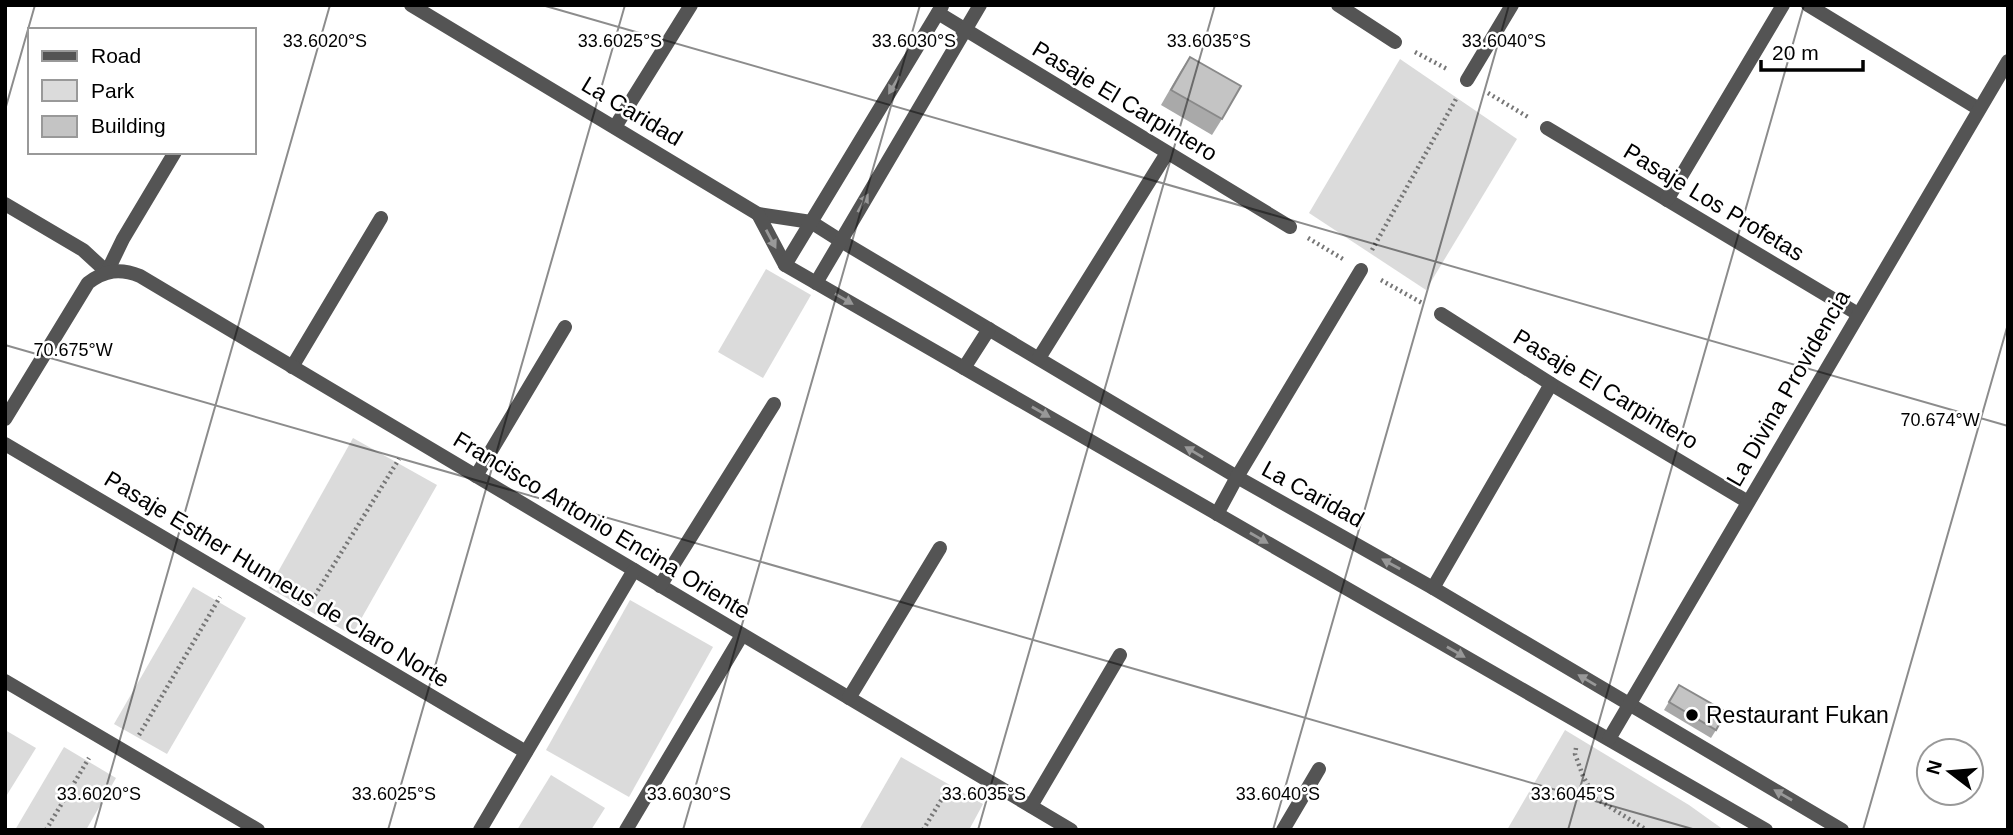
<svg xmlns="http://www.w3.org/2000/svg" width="2013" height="835" font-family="Helvetica,sans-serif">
  <rect width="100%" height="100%" fill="#fff"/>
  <g fill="#dbdbdb">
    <path d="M1400,59l117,80 -91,151 -117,-77z"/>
    <path d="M766,269l45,26 -48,83 -45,-26z"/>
    <path d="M353,438l84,47 -85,150 -83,-47z"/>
    <path d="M193,587l53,31 -79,136 -53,-30z"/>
    <path d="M630,600l83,47 -84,150 -83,-47z"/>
    <path d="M5,730l31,18 -31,50z"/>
    <path d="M1565,730l124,75 35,25h-217z"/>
    <path d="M64,747l52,31 -30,52h-71z"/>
    <path d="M901,757l82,47 -14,26h-110z"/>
    <path d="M551,775l54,33 -14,22h-74z"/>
  </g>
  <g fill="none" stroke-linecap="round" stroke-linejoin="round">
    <g stroke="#767676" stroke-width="4.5" stroke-dasharray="2 3.5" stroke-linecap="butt">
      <path d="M1415,52l32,17"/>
      <path d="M1488,93l40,24"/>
      <path d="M1308,238l35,21"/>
      <path d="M1372,250l84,-151"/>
      <path d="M1381,280l41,23"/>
      <path d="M312,600l87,-141"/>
      <path d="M139,735l81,-138"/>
      <path d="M1576,748l-1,6 8,22 12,22 52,32"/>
      <path d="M46,830l43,-72"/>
      <path d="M923,830l28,-46"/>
    </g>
    <g stroke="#545454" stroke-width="14">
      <path d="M411,5l347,209 53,8 30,19 396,236 196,111 409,242"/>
      <path d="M1338,5l57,37"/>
      <path d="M1808,5l171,104"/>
      <path d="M938,13l352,214"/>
      <path d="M1467,80l45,-75"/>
      <path d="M615,127l76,-122"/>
      <path d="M1547,128l311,186"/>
      <path d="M1667,200l116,-195"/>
      <path d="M5,204l78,46 24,22"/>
      <path d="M758,214l27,51 981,565"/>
      <path d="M785,265l157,-259"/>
      <path d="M107,272l16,-33 52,-87"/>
      <path d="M816,283l164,-278"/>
      <path d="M1441,314l110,70 197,118"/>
      <path d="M1039,358l128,-205"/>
      <path d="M292,367l89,-149"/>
      <path d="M964,368l25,-39"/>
      <path d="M5,419l83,-136c17,-13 32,-15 52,-7l931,554"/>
      <path d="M5,444l521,308"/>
      <path d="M476,476l89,-149"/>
      <path d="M1217,514l20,-37 124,-207"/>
      <path d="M660,586l114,-182"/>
      <path d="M1433,588l118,-204"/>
      <path d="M5,681l253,149"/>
      <path d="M849,698l91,-150"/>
      <path d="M1609,739l399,-678"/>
      <path d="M1031,806l89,-151"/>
      <path d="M480,830l154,-260"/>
      <path d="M626,830l116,-195"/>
      <path d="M1283,830l36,-61"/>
    </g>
  </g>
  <g fill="#a9a9a9">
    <path d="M1190,57l32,62 -10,16 -51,-30 19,-33z"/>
    <path d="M1679,685l37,45 -5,8 -47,-28z"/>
  </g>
  <g fill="#c4c4c4" stroke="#898989" stroke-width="2">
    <path d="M1190,57l51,29 -19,33 -51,-29z"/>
    <path d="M1679,685l47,27 -10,18 -47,-28z"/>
  </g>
  <defs><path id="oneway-solid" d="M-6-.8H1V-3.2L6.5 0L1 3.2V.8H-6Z" transform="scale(1.75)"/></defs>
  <g fill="#989898">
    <use href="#oneway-solid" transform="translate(894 85) rotate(121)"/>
    <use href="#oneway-solid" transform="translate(863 203) rotate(-60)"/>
    <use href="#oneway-solid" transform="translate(771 239) rotate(62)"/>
    <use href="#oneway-solid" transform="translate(844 299) rotate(30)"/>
    <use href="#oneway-solid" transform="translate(1041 412) rotate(30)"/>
    <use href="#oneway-solid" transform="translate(1194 452) rotate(-149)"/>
    <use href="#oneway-solid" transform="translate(1259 538) rotate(30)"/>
    <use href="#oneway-solid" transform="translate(1391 564) rotate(-151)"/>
    <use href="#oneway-solid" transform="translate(1456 652) rotate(30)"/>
    <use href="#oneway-solid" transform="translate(1587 680) rotate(-149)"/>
    <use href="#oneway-solid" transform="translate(1783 795) rotate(-150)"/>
  </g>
  <path fill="none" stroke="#000" stroke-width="2" stroke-opacity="0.45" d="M542,5l1466,421M5,110l30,-105M5,345l1691,485M94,830l236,-825M388,830l237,-825M683,830l237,-825M978,830l237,-825M1273,830l236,-825M1568,830l236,-825M1863,830l145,-506"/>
  <circle fill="#000" stroke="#fff" stroke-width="2.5" cx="1692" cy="715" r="7"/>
  <g text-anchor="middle" stroke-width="5" stroke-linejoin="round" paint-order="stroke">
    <g font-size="23" fill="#000" stroke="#fff">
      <text transform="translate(1125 101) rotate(31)" y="8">Pasaje El Carpintero</text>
      <text transform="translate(632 111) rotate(31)" y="8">La Caridad</text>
      <text transform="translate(1714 202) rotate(31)" y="8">Pasaje Los Profetas</text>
      <text transform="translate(1788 388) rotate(-60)" y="8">La Divina Providencia</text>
      <text transform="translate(1606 389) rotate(31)" y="8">Pasaje El Carpintero</text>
      <text transform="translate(1313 494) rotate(29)" y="8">La Caridad</text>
      <text transform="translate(602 525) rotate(31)" y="8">Francisco Antonio Encina Oriente</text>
      <text transform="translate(277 579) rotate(31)" y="8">Pasaje Esther Hunneus de Claro Norte</text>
    </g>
    <g font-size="23" fill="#000" stroke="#fff" text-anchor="start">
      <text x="1706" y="723">Restaurant Fukan</text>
    </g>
  </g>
  <g font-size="18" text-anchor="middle" fill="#000" stroke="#fff" stroke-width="5" stroke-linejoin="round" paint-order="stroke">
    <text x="325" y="47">33.6020°S</text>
    <text x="620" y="47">33.6025°S</text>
    <text x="914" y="47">33.6030°S</text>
    <text x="1209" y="47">33.6035°S</text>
    <text x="1504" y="47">33.6040°S</text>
    <text x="73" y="356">70.675°W</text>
    <text x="1940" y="426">70.674°W</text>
    <text x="99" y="800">33.6020°S</text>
    <text x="394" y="800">33.6025°S</text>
    <text x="689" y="800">33.6030°S</text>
    <text x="984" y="800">33.6035°S</text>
    <text x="1278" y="800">33.6040°S</text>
    <text x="1573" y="800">33.6045°S</text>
  </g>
  <rect width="2013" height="835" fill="none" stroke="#000000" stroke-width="14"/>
  <rect x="28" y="28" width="228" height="126" fill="#ffffff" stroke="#999999" stroke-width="2"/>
  <rect x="42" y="51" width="35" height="10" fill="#545454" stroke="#999999" stroke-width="2"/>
  <text x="91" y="63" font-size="21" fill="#000000">Road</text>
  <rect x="42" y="80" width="35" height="21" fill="#dbdbdb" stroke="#999999" stroke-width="2"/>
  <text x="91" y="98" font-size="21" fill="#000000">Park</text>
  <rect x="42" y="116" width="35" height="21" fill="#c4c4c4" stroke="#999999" stroke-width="2"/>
  <text x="91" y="133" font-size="21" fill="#000000">Building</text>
  <g transform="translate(1950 772) rotate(286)"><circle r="33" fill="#ffffff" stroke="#999999" stroke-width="2"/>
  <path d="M0-5L12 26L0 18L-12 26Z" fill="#000000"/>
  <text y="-10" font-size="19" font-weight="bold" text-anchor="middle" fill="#000000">N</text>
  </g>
  <path d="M1761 60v10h102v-10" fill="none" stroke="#000000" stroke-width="3.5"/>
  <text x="1772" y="60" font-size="21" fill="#000000" stroke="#ffffff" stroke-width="5" paint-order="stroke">20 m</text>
</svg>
